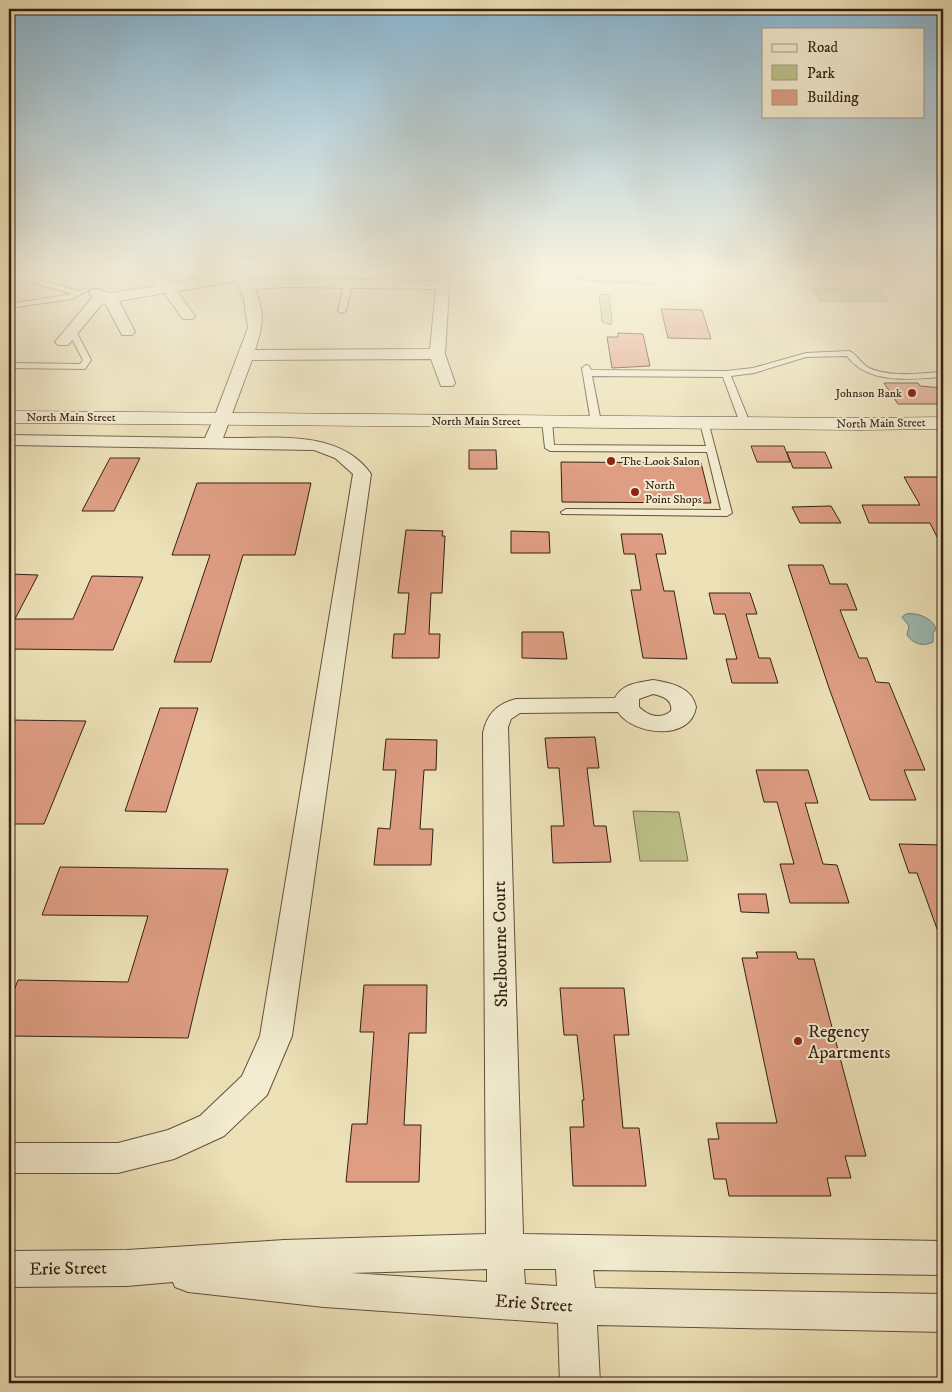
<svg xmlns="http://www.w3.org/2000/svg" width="952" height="1392" font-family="'IM FELL DW Pica',serif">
  <rect width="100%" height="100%" fill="#ede1b7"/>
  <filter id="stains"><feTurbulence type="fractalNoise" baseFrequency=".004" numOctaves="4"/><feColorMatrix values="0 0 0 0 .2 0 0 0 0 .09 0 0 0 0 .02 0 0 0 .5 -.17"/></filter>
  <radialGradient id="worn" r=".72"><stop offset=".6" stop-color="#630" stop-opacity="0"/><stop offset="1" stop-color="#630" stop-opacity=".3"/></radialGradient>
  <g fill="#bdc18b" stroke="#787050">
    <path d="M812,288h67l9,13h-68z"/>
    <path d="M604,294l5,1 3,26 -1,4 -9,-3 -3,-27z"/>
    <path d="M633,811l46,1 9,49h-48z"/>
  </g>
  <g fill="#9bbcb6" stroke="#727d75">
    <path d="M558,273h85l13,12 -75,-5z"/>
    <path d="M906,614c10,-2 27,4 30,15l-3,4v9c-10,5 -20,2 -26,-7l2,-9 -7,-9z"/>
  </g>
  <g fill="#df9e84" stroke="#341f14">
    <path d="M661,309l41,1 9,29 -43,-1z"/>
    <path d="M618,333l25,1 7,32 -38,2 -5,-31h11z"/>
    <path d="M884,383h34l2,3 23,2v16h-45z"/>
    <path d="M751,446h33l6,16h-33z"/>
    <path d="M469,450h27l1,19h-28z"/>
    <path d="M787,452h38l7,16h-39z"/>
    <path d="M110,458h30l-26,53h-32z"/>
    <path d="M561,462l140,1 10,40 -149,-1z"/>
    <path d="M904,477h39v72l-13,-26h-61l-7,-18h58z"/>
    <path d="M197,483h114l-16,72h-52l-32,107h-37l36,-107h-38z"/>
    <path d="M831,506l10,17h-41l-8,-16z"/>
    <path d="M406,530l37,1 -1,5h3l-3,57h-11l-2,41h11l-1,24h-47l2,-24h11l4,-41h-11z"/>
    <path d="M511,531l38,1 1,21h-39z"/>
    <path d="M621,534h41l4,20h-10l8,37h10l13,68 -44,-1 -12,-68h10l-6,-36h-11z"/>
    <path d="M788,565h35l7,19h17l10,26h-17l19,48h8l9,24 13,1 36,87h-21l12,30h-46l-41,-112z"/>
    <path d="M9,574l29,1 -23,44h58l19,-43 51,1 -30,73 -104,-1z"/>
    <path d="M709,593h41l7,21h-11l13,44h11l8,25h-46l-6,-24h11l-12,-45h-11z"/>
    <path d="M522,632h41l4,27 -45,-1z"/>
    <path d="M160,708h38l-32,104 -41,-1z"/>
    <path d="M9,720l77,1 -42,103h-35z"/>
    <path d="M595,737l4,31h-12l7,58h12l5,36 -58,1 -2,-37h13l-5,-58h-11l-3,-30z"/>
    <path d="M386,739l51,1 -1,30h-12l-4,59h13l-2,36h-57l4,-37 12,1 6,-59h-13z"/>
    <path d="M756,770h52l10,33h-13l18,61 14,1 12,38h-59l-10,-39h14l-17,-62h-13z"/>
    <path d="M899,844l44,1v95h-2l-24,-67h-8z"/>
    <path d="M60,867l168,2 -40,169 -179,-2v-32l9,-24 110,2 20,-66 -106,-1z"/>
    <path d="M738,894h28l3,19 -28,-1z"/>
    <path d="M756,952h40l2,7h16l52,197h-21l6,22h-24l4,18h-102l-3,-17h-12l-6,-40h11l-3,-16h61l-35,-165h16z"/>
    <path d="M364,985h63l-1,48h-17l-5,92h17l-2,57h-73l6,-58h15l7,-92h-14z"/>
    <path d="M560,988h64l5,47h-15l9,93h16l7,58h-73l-3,-59h14l-2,-27h2l-7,-65h-13z"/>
  </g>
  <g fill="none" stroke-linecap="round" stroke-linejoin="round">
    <defs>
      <g id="lane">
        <path d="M32,273h6l2,7 38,11 7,-3 4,2 -17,9 -63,9v-4l64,-10 -39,-11z"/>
        <path d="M345,281l7,2 -6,28 -4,2 -4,-2z"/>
        <path d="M69,329h6l16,31 -6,9 -76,-1v-5l71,1 3,-4 -15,-29z"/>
        <path d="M849,351c8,3 12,13 20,17 22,10 51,5 74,4v5c-32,2 -75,8 -96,-21l-41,1 -52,16 -23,3 19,47 -5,3 -5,-3 -17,-46 -131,-1 9,46 -5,3 -5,-3 -9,-54 4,-3 3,1 2,4 135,1 27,-3 53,-15z"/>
        <path d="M547,418l5,3 2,24 152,1 -6,-23 5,-3 3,1 24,92 -5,3 -165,-2 -1,-2 5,-3 155,1 -14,-58 -157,-1 -5,-3 -3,-27z"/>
      </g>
      <g id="street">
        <path d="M143,273h15l13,10 61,-10h14l5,8 34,-2 151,2v-8h14l-5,81 10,29 -2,3h-12l-10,-27 -179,1 -29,78c49,1 116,-10 148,36l-79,562 -25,59 -43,41 -50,23 -56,14h-109v-30h109l50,-13 32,-14 42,-40 18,-40 93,-562 -18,-16 -21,-8 -305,-5v-10l196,3 9,-20 34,-90 -4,-29 -7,-18 -60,10 18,25 -2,3h-10l-19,-26 -45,8 16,31 -3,3h-10l-17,-32 -3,1 -34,41h-10l-3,-3 38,-45 -4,-4 2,-3 5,-1 15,4 46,-7zM285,287l151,2 -6,60 -175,1c8,-24 10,-37 0,-61z"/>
        <path d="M653,680c18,3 39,7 43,27 -5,35 -63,28 -78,5l-98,1 -9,6 -3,8 15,507 420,7v34l-350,-5 2,18 348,6v38l-346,-7 3,58h-40l-2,-60 -234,-16 -136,-15 -13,-5 -2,-5 -46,4 -118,1v-36l118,-1 157,-10 202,-6 -3,-501c4,-19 14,-29 33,-34l99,-1c8,-15 23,-15 38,-18zM653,694c10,2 20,6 18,17 -10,9 -23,5 -32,-4v-8zM487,1269v13l-136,-9zM524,1269h32l1,17 -32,-2z"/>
      </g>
      <path id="secondary" d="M9,411l850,7 84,-1v12l-84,1 -850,-7z"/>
    </defs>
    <use href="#lane" stroke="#62503d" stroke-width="2"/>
    <use href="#street" stroke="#62503d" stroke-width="2"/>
    <use href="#secondary" stroke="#341f14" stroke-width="1"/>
    <use href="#lane" fill="#f3ecd0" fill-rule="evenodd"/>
    <use href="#street" fill="#f3ecd0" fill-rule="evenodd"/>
    <use href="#secondary" fill="#f3ecd0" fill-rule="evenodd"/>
  </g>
  <linearGradient id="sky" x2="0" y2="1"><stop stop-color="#89b7d4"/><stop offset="0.58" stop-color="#f7f2df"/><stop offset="1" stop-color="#f7f2df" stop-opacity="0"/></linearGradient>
  <rect width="952" height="468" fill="url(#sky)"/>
  <g fill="#8f2418" stroke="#f3ecd0" stroke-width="2">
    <circle cx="912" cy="393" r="5"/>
    <circle cx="611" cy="461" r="5"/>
    <circle cx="635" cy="492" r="5"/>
    <circle cx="798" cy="1041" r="5"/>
  </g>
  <g text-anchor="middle" stroke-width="4" stroke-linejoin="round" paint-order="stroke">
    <g font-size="12" fill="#341f14" stroke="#f3ecd0" text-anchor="start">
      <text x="902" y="397" text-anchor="end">Johnson Bank</text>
      <text x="621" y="465">The Look Salon</text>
      <text x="645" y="489">North<tspan x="645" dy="14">Point Shops</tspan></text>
    </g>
    <g font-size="12" fill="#341f14" stroke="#f3ecd0">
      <text x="71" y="421">North Main Street</text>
      <text x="476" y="425">North Main Street</text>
      <text transform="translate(881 423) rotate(-1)" y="4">North Main Street</text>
    </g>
    <g font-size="18" fill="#341f14" stroke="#f3ecd0">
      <text transform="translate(500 944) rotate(-91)" y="6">Shelbourne Court</text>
      <text transform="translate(68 1268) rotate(-1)" y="6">Erie Street</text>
      <text transform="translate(534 1303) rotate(4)" y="6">Erie Street</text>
    </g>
    <g font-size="18" fill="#341f14" stroke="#f3ecd0" text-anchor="start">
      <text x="808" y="1037">Regency<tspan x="808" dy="21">Apartments</tspan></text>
    </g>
  </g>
  <rect width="952" height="1392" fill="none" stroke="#ede1b7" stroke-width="30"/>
  <rect x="10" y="10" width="932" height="1372" fill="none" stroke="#341f14" stroke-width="2.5"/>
  <rect x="15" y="15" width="922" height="1362" fill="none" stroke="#341f14"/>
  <rect x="762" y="28" width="162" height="90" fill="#f3ecd0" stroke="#a79a85"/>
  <rect x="772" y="44" width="25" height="8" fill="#f3ecd0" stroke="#a79a85"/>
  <text x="807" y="52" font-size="15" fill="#341f14">Road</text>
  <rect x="772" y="65" width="25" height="15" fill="#bdc18b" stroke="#a79a85"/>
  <text x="807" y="78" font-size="15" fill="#341f14">Park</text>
  <rect x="772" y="90" width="25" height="15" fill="#df9e84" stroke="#a79a85"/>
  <text x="807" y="102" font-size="15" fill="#341f14">Building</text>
  <rect width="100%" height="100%" filter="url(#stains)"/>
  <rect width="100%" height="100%" fill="url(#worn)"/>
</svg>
